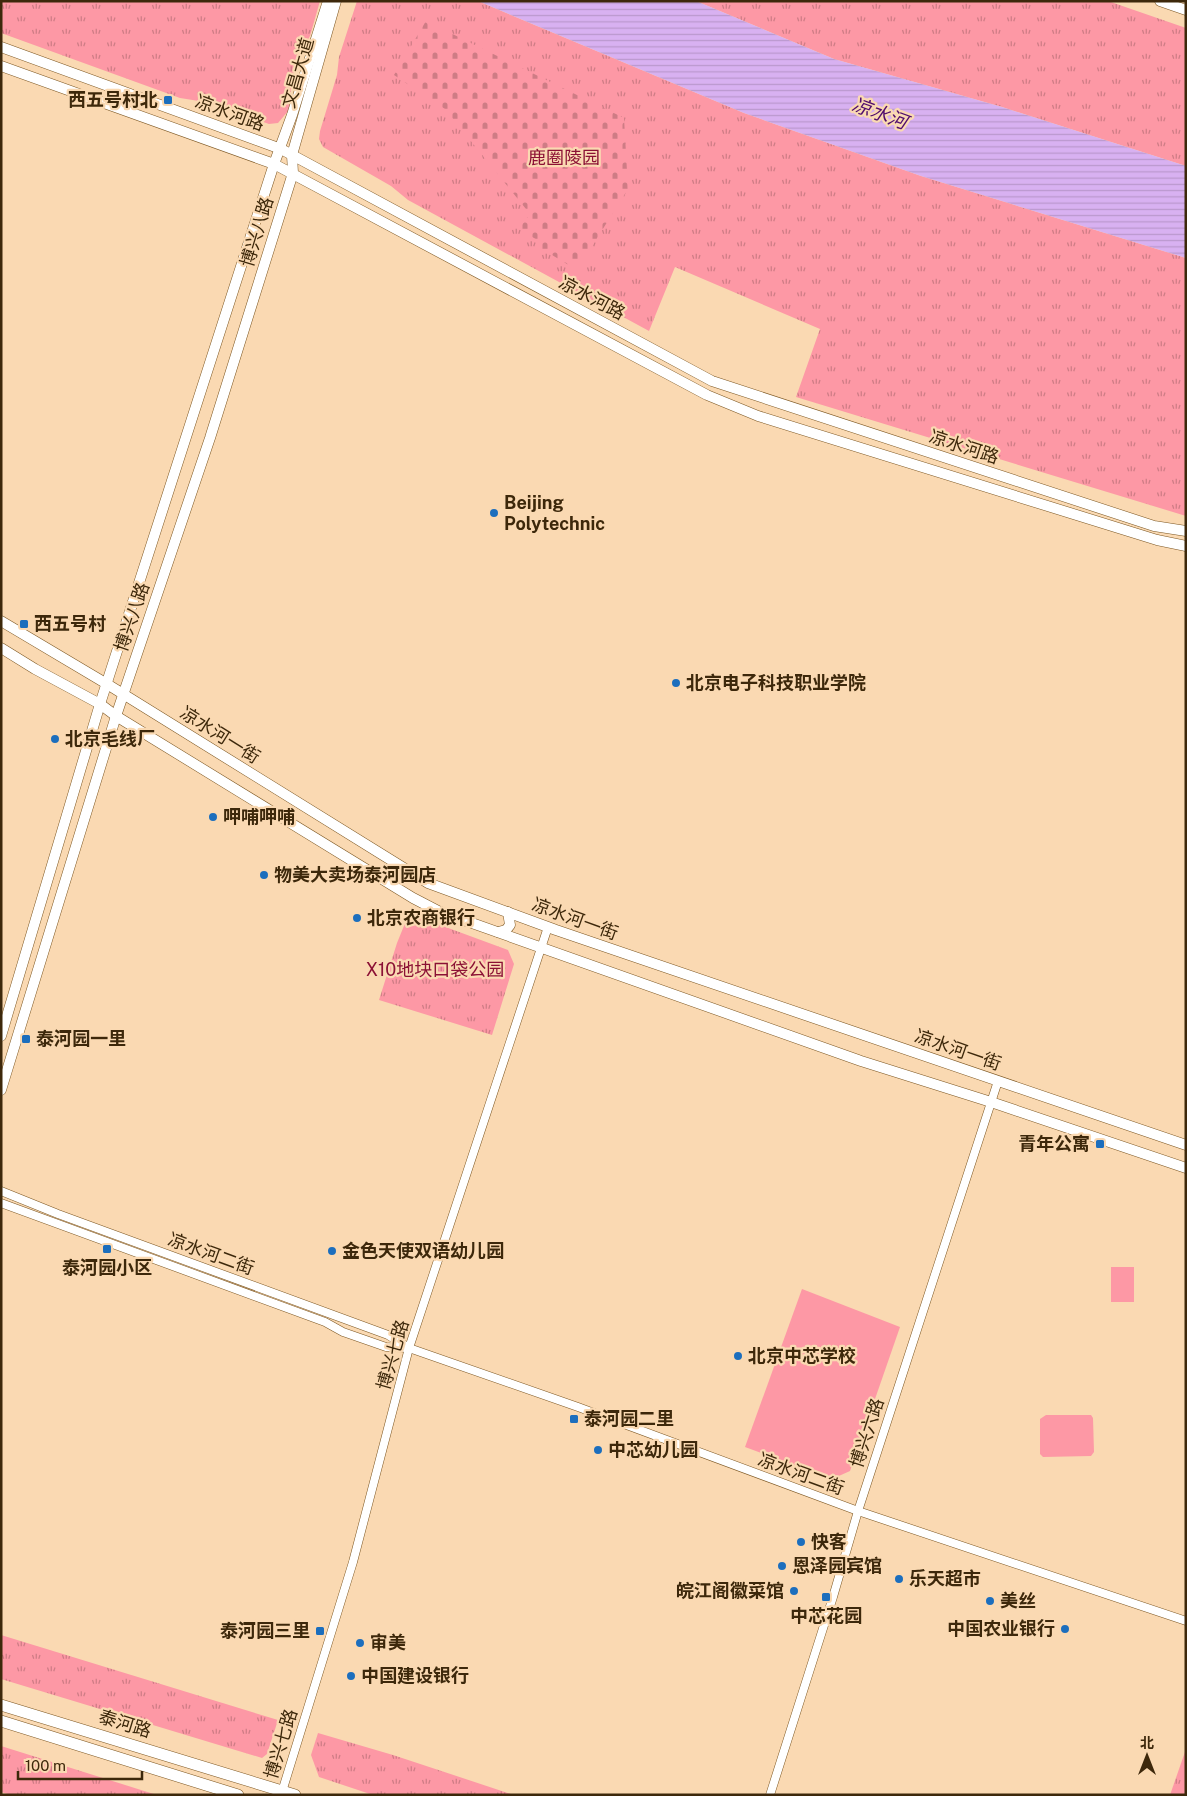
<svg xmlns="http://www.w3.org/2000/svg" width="1187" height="1796" font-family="'Public Sans','Noto Sans SC',sans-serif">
  <defs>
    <pattern id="grass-tufts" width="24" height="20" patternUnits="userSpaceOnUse" patternTransform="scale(1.25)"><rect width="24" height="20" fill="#fd98a5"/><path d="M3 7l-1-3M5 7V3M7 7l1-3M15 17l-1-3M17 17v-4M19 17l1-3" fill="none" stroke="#ce7c85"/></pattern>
    <pattern id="cemetery-stones" width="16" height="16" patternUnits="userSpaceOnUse" patternTransform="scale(1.25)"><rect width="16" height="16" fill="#fd98a5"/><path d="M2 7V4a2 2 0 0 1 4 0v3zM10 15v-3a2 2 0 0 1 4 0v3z" fill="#ce7c85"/></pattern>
    <pattern id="water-rules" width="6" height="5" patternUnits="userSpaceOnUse" patternTransform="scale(1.25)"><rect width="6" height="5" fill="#d8b1f1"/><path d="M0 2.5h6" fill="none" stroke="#ba98cd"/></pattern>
  </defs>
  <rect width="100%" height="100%" fill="#fad9b2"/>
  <g fill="url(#grass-tufts)">
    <path d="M1,1h319l-10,35 -8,15 -10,28 -3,31 -11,13 -9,1 -64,-22 -25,-4 -179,-65z"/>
    <path d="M357,1h121l266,112 177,63 265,82v258l-390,-119 24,-68 -145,-62 -26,64 -241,-131 -17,-14 -68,-39 -4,-8 1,-8 17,-56 2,-18z"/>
    <path d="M696,1h412l78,27v138l-184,-59 -168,-48z"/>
    <path d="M410,911l22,11 76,28 6,14 -22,71 -113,-35 18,-57z"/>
    <path d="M1,1635l277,85 -11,34 -5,4 -261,-79z"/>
    <path d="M318,1733l75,22 121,40h-141l-54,-18 -8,-22z"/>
    <path d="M1,1746l156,49h-146l-10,-3z"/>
    <path d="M1186,1749v46h-16z"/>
  </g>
  <path fill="url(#cemetery-stones)" d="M426,21l198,97 4,71 -51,81 -40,-24 2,-5 -20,-12 11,-15 -85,-105 -51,-34z"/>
  <g fill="#fd98a5">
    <rect x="1111" y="1267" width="23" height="35"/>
    <path d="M802,1289l98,38 -50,144 -18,8 -87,-32z"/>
    <path d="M1046,1415h45l2,3 1,34 -3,4 -48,1 -3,-3v-35z"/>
  </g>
  <path fill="url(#water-rules)" d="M478,1h218l138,58 168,48 184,59v92l-265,-82 -177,-63z"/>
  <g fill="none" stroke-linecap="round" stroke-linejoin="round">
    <defs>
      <g id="street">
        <path d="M1,1191l57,23 330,121 21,13 169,59 280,104 328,110"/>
        <path d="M1,1203l324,119 18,10 43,15 22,1"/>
        <path d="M281,1795l72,-233 56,-214 139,-421"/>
        <path d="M770,1795l63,-198 25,-86 140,-430"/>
      </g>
      <g id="secondary">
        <path d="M1160,1l26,9"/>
        <path d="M1,47l280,102 431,232 442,145 32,5"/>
        <path d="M1,66l273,98 433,231 51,21 399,124 29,6"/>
        <path d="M1,621l106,63 321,199 128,47 630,215"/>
        <path d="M1,648l34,21 65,35 16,12 297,182 25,13 423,150 130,41 195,66"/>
        <path d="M498,932l8,-2 4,-5 -2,-13"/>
        <path d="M1,1036l99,-332 174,-540 18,-49 36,-114"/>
        <path d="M1,1090l115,-374 94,-278 83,-265 -1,-18 44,-154"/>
      </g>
      <g id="primary">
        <path d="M1,1705l294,90"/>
        <path d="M1,1721l237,74"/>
      </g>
    </defs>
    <use href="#street" stroke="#7d5722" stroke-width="9"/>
    <use href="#secondary" stroke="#7d5722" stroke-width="11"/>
    <use href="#primary" stroke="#7d5722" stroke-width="12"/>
    <use href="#street" stroke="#fff" stroke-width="8"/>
    <use href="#secondary" stroke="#fff" stroke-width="10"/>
    <use href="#primary" stroke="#fff" stroke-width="11"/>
  </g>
  <g fill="#1c6ebd" stroke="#fad9b2" stroke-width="2">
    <rect x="163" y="95" width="10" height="10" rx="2.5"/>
    <circle cx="494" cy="513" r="5"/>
    <rect x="19" y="619" width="10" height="10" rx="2.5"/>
    <circle cx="676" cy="683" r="5"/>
    <circle cx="55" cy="739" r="5"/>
    <circle cx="213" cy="817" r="5"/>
    <circle cx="264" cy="875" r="5"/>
    <circle cx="357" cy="918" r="5"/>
    <rect x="21" y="1034" width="10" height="10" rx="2.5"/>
    <rect x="1095" y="1139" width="10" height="10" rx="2.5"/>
    <rect x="102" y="1244" width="10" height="10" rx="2.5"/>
    <circle cx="332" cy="1251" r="5"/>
    <circle cx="738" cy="1356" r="5"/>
    <rect x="569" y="1414" width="10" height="10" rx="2.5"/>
    <circle cx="598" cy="1450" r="5"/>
    <circle cx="801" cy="1542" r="5"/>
    <circle cx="782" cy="1566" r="5"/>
    <circle cx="899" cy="1579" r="5"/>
    <circle cx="794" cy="1591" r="5"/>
    <rect x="821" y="1592" width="10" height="10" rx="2.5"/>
    <circle cx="990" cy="1601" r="5"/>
    <circle cx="1065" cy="1629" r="5"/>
    <rect x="315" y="1626" width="10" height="10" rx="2.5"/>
    <circle cx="360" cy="1643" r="5"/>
    <circle cx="351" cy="1676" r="5"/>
  </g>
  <g text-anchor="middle" stroke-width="4.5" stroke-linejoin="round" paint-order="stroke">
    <g font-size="18" fill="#3d280b" stroke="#fad9b2">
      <text transform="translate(298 73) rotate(-74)" y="6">文昌大道</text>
      <text transform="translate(230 113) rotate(20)" y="6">凉水河路</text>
      <text transform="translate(257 232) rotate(-73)" y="6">博兴八路</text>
      <text transform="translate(592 298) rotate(28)" y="6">凉水河路</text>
      <text transform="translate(964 447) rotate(18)" y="6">凉水河路</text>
      <text transform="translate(132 617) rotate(-71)" y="6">博兴八路</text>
      <text transform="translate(220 735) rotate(32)" y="6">凉水河一街</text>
      <text transform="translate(575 919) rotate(20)" y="6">凉水河一街</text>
      <text transform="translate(958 1050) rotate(19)" y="6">凉水河一街</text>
      <text transform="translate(211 1254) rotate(20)" y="6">凉水河二街</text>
      <text transform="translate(393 1355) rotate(-74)" y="6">博兴七路</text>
      <text transform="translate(867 1433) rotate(-72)" y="6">博兴六路</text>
      <text transform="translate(801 1474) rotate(20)" y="6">凉水河二街</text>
      <text transform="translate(125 1724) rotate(17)" y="6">泰河路</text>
      <text transform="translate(281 1744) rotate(-73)" y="6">博兴七路</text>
    </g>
    <g font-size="18" font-weight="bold" fill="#3d280b" stroke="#fad9b2" text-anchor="start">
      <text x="158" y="106" text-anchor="end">西五号村北</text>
      <text x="504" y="509">Beijing<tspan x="504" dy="21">Polytechnic</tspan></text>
      <text x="34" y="630">西五号村</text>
      <text x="686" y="689">北京电子科技职业学院</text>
      <text x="65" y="745">北京毛线厂</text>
      <text x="223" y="823">呷哺呷哺</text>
      <text x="274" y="881">物美大卖场泰河园店</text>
      <text x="367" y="924">北京农商银行</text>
      <text x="36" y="1045">泰河园一里</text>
      <text x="1090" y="1150" text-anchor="end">青年公寓</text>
      <text x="342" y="1257">金色天使双语幼儿园</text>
      <text x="107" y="1274" text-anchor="middle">泰河园小区</text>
      <text x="748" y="1362">北京中芯学校</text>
      <text x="584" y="1425">泰河园二里</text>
      <text x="608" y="1456">中芯幼儿园</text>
      <text x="811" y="1548">快客</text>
      <text x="792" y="1572">恩泽园宾馆</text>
      <text x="909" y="1585">乐天超市</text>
      <text x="784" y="1597" text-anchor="end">皖江阁徽菜馆</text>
      <text x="1000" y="1607">美丝</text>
      <text x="826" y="1622" text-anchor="middle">中芯花园</text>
      <text x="1055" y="1635" text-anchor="end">中国农业银行</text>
      <text x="310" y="1637" text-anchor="end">泰河园三里</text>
      <text x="370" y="1649">审美</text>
      <text x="361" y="1682">中国建设银行</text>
    </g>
    <g font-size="18" fill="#8b1135" stroke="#fad9b2">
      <text x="564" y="164">鹿圈陵园</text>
      <text x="435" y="976">X10地块口袋公园</text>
    </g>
    <g font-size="19" font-style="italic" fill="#4f0b6d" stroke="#fad9b2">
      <text transform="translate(880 113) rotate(20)" y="7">凉水河</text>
    </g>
  </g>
  <rect width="1187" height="1796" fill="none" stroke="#3d280b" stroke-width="5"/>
  <g transform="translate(1147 1756)" stroke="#fad9b2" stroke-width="4" paint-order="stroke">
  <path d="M0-4L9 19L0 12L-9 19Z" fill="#3d280b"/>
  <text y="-8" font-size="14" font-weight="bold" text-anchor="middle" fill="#3d280b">北</text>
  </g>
  <path d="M18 1771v8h124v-8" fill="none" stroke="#3d280b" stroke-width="2.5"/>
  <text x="25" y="1771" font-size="15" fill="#3d280b" stroke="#fad9b2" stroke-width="4" paint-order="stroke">100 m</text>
</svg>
